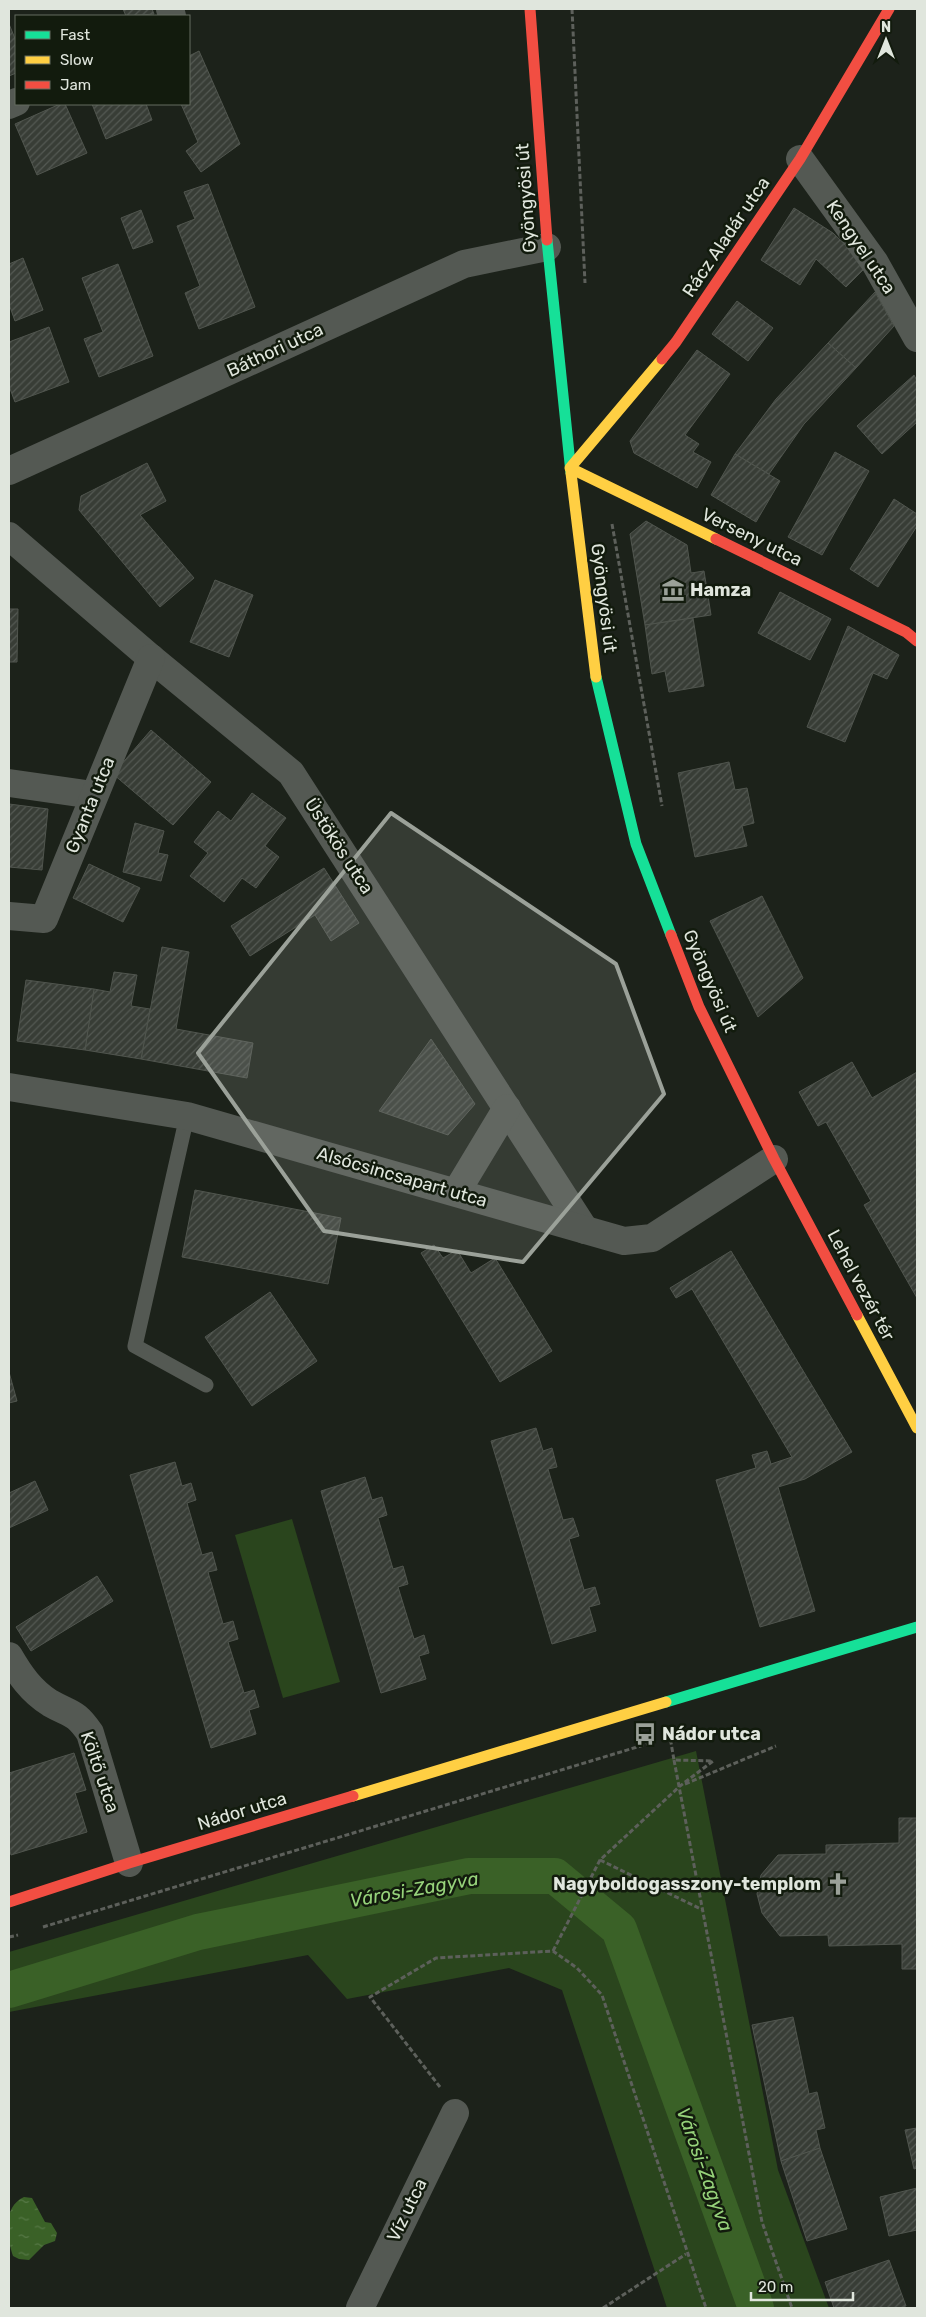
<svg xmlns="http://www.w3.org/2000/svg" width="926" height="2317" font-family="Rubik,sans-serif">
  <defs>
    <pattern id="water-ripples" width="26" height="14" patternUnits="userSpaceOnUse" patternTransform="scale(1.25)"><rect width="26" height="14" fill="#3a6127"/><path d="M2 4q2-2 4 0t4 0M15 11q2-2 4 0t4 0" fill="none" stroke="#567846"/></pattern>
    <pattern id="building-hatch" width="6" height="6" patternUnits="userSpaceOnUse" patternTransform="scale(1.25)"><rect width="6" height="6" fill="#383d36"/><path d="M-1 1l2-2M0 6l6-6M5 7l2-2" fill="none" stroke="#545953"/></pattern>
  </defs>
  <rect width="100%" height="100%" fill="#1c221a"/>
  <g fill="#2a451d">
    <path d="M292,1519l48,163 -57,16 -48,-163z"/>
    <path d="M696,1751l82,419 51,138h-162l-105,-318 -53,-22 -162,31 -39,-44 -299,57v-60z"/>
  </g>
  <path fill="url(#water-ripples)" d="M24,2197l8,1 13,24 6,1 6,10 -2,8 -11,4 -15,15 -10,-1 -6,-3c-6,-19 -11,-49 11,-59z"/>
  <g fill="none" stroke-linecap="round" stroke-linejoin="round">
    <path stroke="#3a6127" stroke-width="36" d="M9,1990l189,-58 271,-56h86l64,53 137,379"/>
  </g>
  <g fill="url(#building-hatch)" stroke="#50554e">
    <path d="M123,9h29l2,5 -28,2z"/>
    <path d="M9,24l7,17v32l-7,3z"/>
    <path d="M199,51l41,93 -39,28 -15,-21 12,-9 -17,-38h8v-48z"/>
    <path d="M60,104h5l22,49 -50,22 -22,-51z"/>
    <path d="M92,104h54l6,16 -46,19z"/>
    <path d="M208,184l47,123 -56,22 -14,-36 15,-7 -23,-60 18,-7 -11,-27z"/>
    <path d="M794,208l39,25 34,33 -21,21 -30,-28 -16,26 -39,-25z"/>
    <path d="M141,210l12,32 -20,7 -12,-31z"/>
    <path d="M23,258l20,52 -28,11 -6,-17v-40z"/>
    <path d="M118,264l35,92 -54,21 -15,-38 19,-7 -21,-54z"/>
    <path d="M875,292l19,34 -38,42 -28,-25z"/>
    <path d="M737,301l36,27 -25,33 -36,-27z"/>
    <path d="M49,327l20,55 -54,20 -6,-16v-44z"/>
    <path d="M828,343l28,25 -52,56 -35,50 -34,-20 41,-55z"/>
    <path d="M697,350l33,24 -45,61 14,9 -6,8 18,10 -14,26 -63,-35 -4,-12z"/>
    <path d="M914,375l3,6v41l-35,32 -25,-28z"/>
    <path d="M835,452l34,19 -47,84 -34,-18z"/>
    <path d="M735,454l45,27 -24,41 -45,-27z"/>
    <path d="M147,463l19,38 -26,14 54,63 -34,29 -81,-97 2,-14z"/>
    <path d="M894,499l23,15v12l-39,61 -28,-18z"/>
    <path d="M646,521l41,24 4,28 13,-2 7,44 -66,10 -15,-91z"/>
    <path d="M215,580l38,15 -24,62 -39,-15z"/>
    <path d="M780,592l51,27 -21,41 -52,-27z"/>
    <path d="M9,609h9l-1,53h-8z"/>
    <path d="M693,618l11,68 -35,6 -4,-21 -13,3 -7,-49z"/>
    <path d="M848,626l51,29 -12,24 -14,-6 -28,69 -38,-15z"/>
    <path d="M151,730l60,52 -38,43 -60,-51z"/>
    <path d="M729,762l6,28 12,-2 7,35 -12,3 5,20 -52,11 -17,-84z"/>
    <path d="M252,793l34,25 -21,28 14,11 -23,31 -14,-10 -18,24 -34,-26 18,-23 -14,-11 24,-31 13,10z"/>
    <path d="M9,804l39,5 -6,61 -33,-3z"/>
    <path d="M135,823l29,8 -6,22 10,2 -7,26 -38,-9z"/>
    <path d="M89,864l51,24 -17,34 -50,-24z"/>
    <path d="M324,868l35,55 -28,18 -16,-26 -65,41 -19,-30z"/>
    <path d="M762,896l41,82 -45,39 -48,-96z"/>
    <path d="M162,947l27,5 -13,77 77,14 -6,35 -106,-19z"/>
    <path d="M114,972l23,3 -6,31 19,3 -9,50 -56,-9 9,-61 16,3z"/>
    <path d="M26,980l68,9 -9,61 -68,-9z"/>
    <path d="M431,1039l44,65 -27,31 -69,-24z"/>
    <path d="M852,1062l20,36 45,-26v226l-53,-93 7,-4 -45,-79 -8,4 -19,-34z"/>
    <path d="M195,1190l146,28 -13,66 -146,-27z"/>
    <path d="M434,1245l9,13 14,-8 14,23 24,-15 57,93 -52,31 -79,-129z"/>
    <path d="M731,1251l121,201 -47,27 -27,8 37,124 -55,16 -44,-147 40,-12 -4,-13 15,-4 4,13 21,-7 -100,-168 -16,9 -6,-10z"/>
    <path d="M270,1292l47,69 -65,45 -47,-69z"/>
    <path d="M9,1372l8,29 -8,2z"/>
    <path d="M536,1428l7,23 9,-3 5,19 -9,2 15,51 10,-2 6,18 -10,3 15,51 11,-3 5,17 -11,3 7,24 -44,13 -61,-203z"/>
    <path d="M175,1462l7,24 9,-3 5,17 -9,3 15,52 10,-3 5,18 -9,2 15,52 10,-3 5,18 -10,3 16,51 10,-3 5,17 -10,3 7,24 -45,14 -81,-273z"/>
    <path d="M365,1477l7,23 10,-3 5,18 -9,3 15,51 10,-3 5,18 -10,3 16,52 10,-4 5,18 -10,3 7,23 -45,14 -60,-202z"/>
    <path d="M35,1481l13,29 -39,18v-35z"/>
    <path d="M97,1576l16,25 -82,50 -15,-24z"/>
    <path d="M74,1753l12,37 -11,3 12,39 -76,23 -2,-8v-74z"/>
    <path d="M899,1818h18v151h-15v-25l-73,2 -1,-11 -48,1 -18,-23 -5,-19 4,-19 17,-20 48,-1v-9l73,-2z"/>
    <path d="M793,2017l16,77 8,-2 8,36 -9,2 4,18 -39,13 -29,-136z"/>
    <path d="M917,2128v40l-3,1 -9,-39z"/>
    <path d="M820,2148l27,81 -40,12 -26,-80z"/>
    <path d="M917,2188v42l-28,6 -9,-39z"/>
    <path d="M889,2260l17,46 -7,2h-65l-9,-26z"/>
  </g>
  <g fill="none" stroke-linecap="round" stroke-linejoin="round">
    <g stroke="#5d605b" stroke-width="3" stroke-dasharray="5 2.5" stroke-linecap="butt">
      <path d="M572,9l13,274"/>
      <path d="M612,524l50,282"/>
      <path d="M674,1760l88,462 30,86"/>
      <path d="M685,1784l91,-38"/>
      <path d="M600,1860l103,50"/>
      <path d="M43,1927l604,-183"/>
      <path d="M9,1937l9,-2"/>
      <path d="M553,1951l47,-91 80,-74 33,-25 -39,-1 -4,-23"/>
      <path d="M440,2087l-70,-90 66,-39 117,-7 24,17 25,27 104,313"/>
      <path d="M603,2308l83,-54"/>
    </g>
    <path stroke="#545953" stroke-width="15" d="M187,1116l-52,230 71,39"/>
    <g stroke="#545953" stroke-width="28">
      <path d="M170,9l2,7"/>
      <path d="M9,105l7,-3"/>
      <path d="M800,159l75,104 42,75"/>
      <path d="M9,471l455,-207 83,-17"/>
      <path d="M9,536l142,122 140,115 294,457"/>
      <path d="M9,783l84,12"/>
      <path d="M9,916l35,3 107,-261"/>
      <path d="M9,1087l178,29 437,125 28,-3 122,-79"/>
      <path d="M457,1191l50,-83"/>
      <path d="M9,1656c11,19 22,35 41,47 21,12 25,8 40,30l39,130"/>
      <path d="M360,2308l95,-195"/>
    </g>
    <g stroke="#16e098" stroke-width="11">
      <path d="M547,240l24,233"/>
      <path d="M596,677l40,167 35,91"/>
      <path d="M666,1702l251,-75"/>
    </g>
    <g stroke="#ffcf43" stroke-width="11">
      <path d="M662,359l-92,109 146,71"/>
      <path d="M571,473l25,204"/>
      <path d="M857,1315l60,113"/>
      <path d="M353,1796l313,-94"/>
    </g>
    <g stroke="#f24e42" stroke-width="11">
      <path d="M530,9l17,231"/>
      <path d="M662,359l14,-17 124,-183 89,-150"/>
      <path d="M716,539l190,93 11,9"/>
      <path d="M671,935l28,72 75,152 83,156"/>
      <path d="M9,1902l120,-39 224,-67"/>
    </g>
  </g>
  <path fill="#9ba199" fill-opacity="0.2" stroke="#9ba199" stroke-width="4" stroke-linejoin="round" d="M391,813l225,151 48,130 -141,168 -199,-31 -126,-178z"/>
  <defs>
    <symbol id="museum-bare" viewBox="-9 -9 18 18"><path d="M0-6L6-3V-2H-6V-3ZM-5-1h2V3h-2ZM-1-1h2V3h-2ZM3-1h2V3H3ZM-6 4H6V6H-6Z" fill="#9ba199" stroke="#121b0d" stroke-width="2.5" paint-order="stroke"/></symbol>
    <symbol id="bus-bare" viewBox="-9 -9 18 18"><path d="M-5-6H5V4H4V6H2V4H-2V6H-4V4H-5ZM-3.5-4V0h7V-4ZM-3.5 1.2v1.5H-2V1.2ZM2 1.2v1.5H3.5V1.2Z" fill="#9ba199" stroke="#121b0d" stroke-width="2.5" paint-order="stroke"/></symbol>
    <symbol id="church-bare" viewBox="-9 -9 18 18"><path d="M-1.2-6h2.4v3.5h3.3v2.4h-3.3V6h-2.4V-.1h-3.3v-2.4h3.3Z" fill="#9ba199" stroke="#121b0d" stroke-width="2.5" paint-order="stroke"/></symbol>
  </defs>
  <g fill-rule="evenodd">
    <use href="#museum-bare" x="657" y="574" width="32" height="32"/>
    <use href="#bus-bare" x="629" y="1718" width="32" height="32"/>
    <use href="#church-bare" x="822" y="1868" width="32" height="32"/>
  </g>
  <g text-anchor="middle" stroke-width="5" stroke-linejoin="round" paint-order="stroke">
    <g font-size="18" fill="#e0e6dd" stroke="#121b0d">
      <text transform="translate(526 198) rotate(-94)" y="6">Gyöngyösi út</text>
      <text transform="translate(726 237) rotate(-56)" y="6">Rácz Aladár utca</text>
      <text transform="translate(861 247) rotate(56)" y="6">Kengyel utca</text>
      <text transform="translate(275 350) rotate(-25)" y="6">Báthori utca</text>
      <text transform="translate(752 537) rotate(26)" y="6">Verseny utca</text>
      <text transform="translate(604 598) rotate(83)" y="6">Gyöngyösi út</text>
      <text transform="translate(90 805) rotate(-68)" y="6">Gyanta utca</text>
      <text transform="translate(339 846) rotate(57)" y="6">Üstökös utca</text>
      <text transform="translate(710 981) rotate(67)" y="6">Gyöngyösi út</text>
      <text transform="translate(402 1177) rotate(16)" y="6">Alsócsincsapart utca</text>
      <text transform="translate(861 1285) rotate(62)" y="6">Lehel vezér tér</text>
      <text transform="translate(100 1772) rotate(71)" y="6">Költő utca</text>
      <text transform="translate(242 1811) rotate(-17)" y="6">Nádor utca</text>
      <text transform="translate(407 2210) rotate(-64)" y="6">Víz utca</text>
    </g>
    <g font-size="18" font-weight="bold" fill="#e0e6dd" stroke="#121b0d" text-anchor="start">
      <text x="690" y="596">Hamza</text>
      <text x="662" y="1740">Nádor utca</text>
      <text x="821" y="1890" text-anchor="end">Nagyboldogasszony-templom</text>
    </g>
    <g font-size="19" font-style="italic" fill="#96d27a" stroke="#121b0d">
      <text transform="translate(414 1889) rotate(-10)" y="7">Városi-Zagyva</text>
      <text transform="translate(705 2169) rotate(70)" y="7">Városi-Zagyva</text>
    </g>
  </g>
  <rect width="926" height="2317" fill="none" stroke="#e0e6dd" stroke-width="20"/>
  <rect x="15" y="15" width="175" height="90" fill="#121b0d" stroke="#646c60"/>
  <rect x="25" y="31" width="25" height="8" fill="#16e098" stroke="#646c60"/>
  <text x="60" y="40" font-size="15" fill="#e0e6dd">Fast</text>
  <rect x="25" y="56" width="25" height="8" fill="#ffcf43" stroke="#646c60"/>
  <text x="60" y="65" font-size="15" fill="#e0e6dd">Slow</text>
  <rect x="25" y="81" width="25" height="8" fill="#f24e42" stroke="#646c60"/>
  <text x="60" y="90" font-size="15" fill="#e0e6dd">Jam</text>
  <g transform="translate(886 40)" stroke="#121b0d" stroke-width="4" paint-order="stroke">
  <path d="M0-4L9 19L0 12L-9 19Z" fill="#e0e6dd"/>
  <text y="-8" font-size="14" font-weight="bold" text-anchor="middle" fill="#e0e6dd">N</text>
  </g>
  <path d="M751 2292v8h102v-8" fill="none" stroke="#e0e6dd" stroke-width="2.5"/>
  <text x="758" y="2292" font-size="15" fill="#e0e6dd" stroke="#121b0d" stroke-width="4" paint-order="stroke">20 m</text>
</svg>
